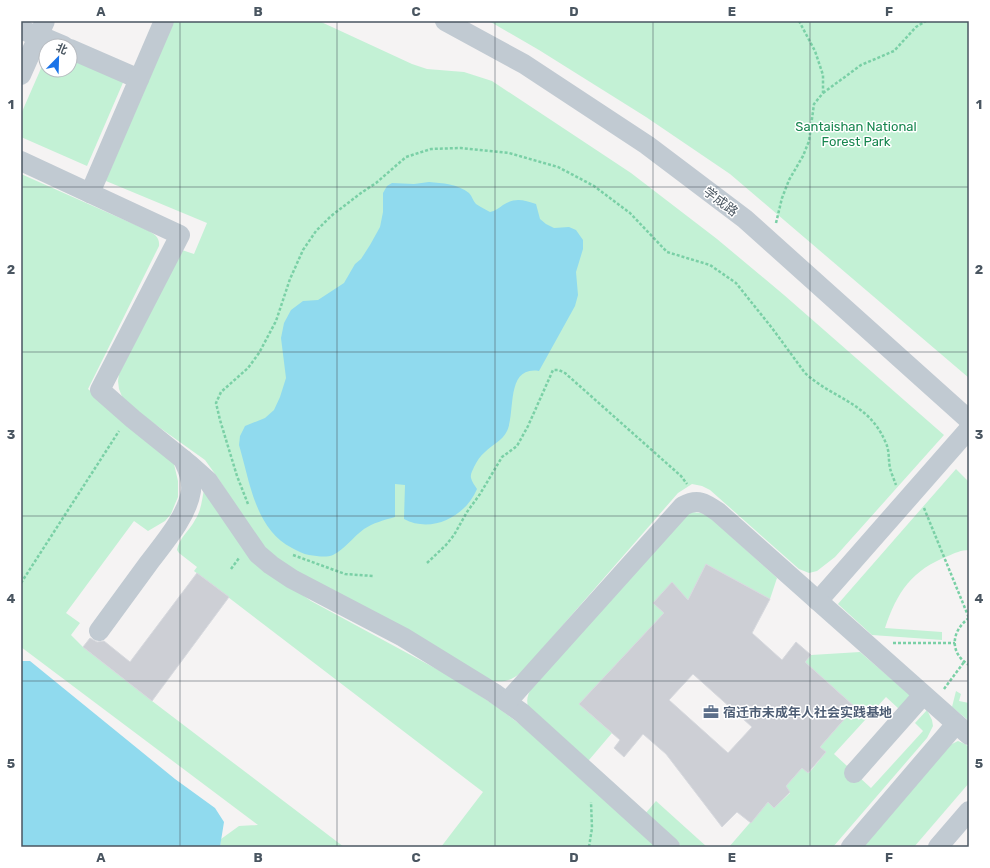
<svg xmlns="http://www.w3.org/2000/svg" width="990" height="868" font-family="Rubik,'Noto Sans SC',sans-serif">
  <rect width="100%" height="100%" fill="#f5f3f3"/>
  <g fill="#c3f1d5">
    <path d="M168,21h151l93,43 15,5 37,3 28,9 139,92 86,66 67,56 160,140 -109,122 -18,14 -8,2 -10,-4 -89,-79 -8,-4 -10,-2 -14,9 -156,179c-12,9 -16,10 -31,9l-209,-115 -18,-16 -46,-72 -13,-18 -63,-45 -19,-16 -4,-10 -1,-8 1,-7 63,-124 12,4 13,-31 -101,-42 -2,-4z"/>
    <path d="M489,21h480v357l-239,-204 -84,-57 -107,-67z"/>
    <path d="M70,54l55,24 -38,88 -66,-29v-23l25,-57v13h24z"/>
    <path d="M21,174l126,56c7,4 13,7 12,16l-71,143 72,61 14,14 4,17v16l-3,7 -4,10 -6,7 -17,10 -14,-10 -68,92 14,10 -9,12 12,12 69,54 192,146h-124l1,-8 18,-13 19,-1 -237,-178z"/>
    <path d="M956,469l13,13v68c-8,0 -14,3 -21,6 -36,14 -51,36 -63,72l57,4v8l-70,-5 -34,-31z"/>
    <path d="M204,489l63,81 44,31 133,72 49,31 28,21 138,122h-218l42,-55 -289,-221 3,-4 -18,-14 -2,-3c2,-12 13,-20 18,-30 6,-9 7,-20 9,-31z"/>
    <path d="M691,512l10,1 10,5 66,60 -7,21 -64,-35 -18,36 -16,-17 -19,20 11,10 -85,91 33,29 -23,27 -3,2 -58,-56c-2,-7 0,-12 4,-19l150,-169z"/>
    <path d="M860,652l50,43 -2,3 -9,11 -13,-12 -52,57 37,34 52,-57 -8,-8 12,-13 5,10 1,6 -6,12 -94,109h-104l39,-45 6,6 16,-15 -4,-7 16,-18 7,5 17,-21 -6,-5 35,-40 -50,-45 6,-7z"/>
    <path d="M956,691l5,3 -2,7 10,2v18l-17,-14z"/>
    <path d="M958,741l7,3 4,3v36l-55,64h-51l87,-102z"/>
    <path d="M656,801l51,46h-25l-37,-33z"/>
  </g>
  <g fill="#90daee">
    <path d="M429,182c13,1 29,2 40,11 3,3 4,8 7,11 4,3 9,5 14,8 5,-1 9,-4 13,-7 12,-8 21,-5 33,-1l4,15 6,5 8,4 15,-1 7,3 7,10v9l-7,23 2,23 -3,11 -36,65c-34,-5 -23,41 -32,60 -5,10 -14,13 -22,21 -5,4 -8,9 -11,15 -1,3 -4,7 -3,11 1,4 4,8 6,11 -11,27 -45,45 -73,30l1,-34 -10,-1v33c-11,3 -22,6 -31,12 -11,8 -19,20 -31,26 -7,3 -16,1 -24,0 -6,-1 -11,-4 -17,-7 -37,-19 -42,-66 -53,-103l1,-9 5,-10 20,-8 9,-8 6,-13 6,-19 -5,-40 3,-15 7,-13 12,-9 15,-1 26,-17 11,-19 6,-5 9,-14 10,-18 3,-15v-19l4,-7 5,-3 22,1z"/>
    <path d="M21,661h9l145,118 40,29 9,14 -4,25h-199z"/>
  </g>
  <g fill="#cdcfd5" stroke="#d7d9de" fill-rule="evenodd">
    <path d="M706,564l64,35 -18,34 30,27 14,-18 15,13 -6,7 50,45 -35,40 6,5 -18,21 -6,-5 -16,18 4,6 -16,16 -6,-6 -17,21 -14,-11 -15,15 -56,-73 -23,-20 -19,23 -10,-9 6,-8 -41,-36 85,-91 -11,-10 19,-21 16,18zM693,674l59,53 -24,26 -59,-53z"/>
    <path d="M197,573l32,24 -77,104 -69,-54 7,-9 7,4 7,-1 26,21z"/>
  </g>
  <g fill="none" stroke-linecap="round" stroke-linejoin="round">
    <g stroke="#7ad0a6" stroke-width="2.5" stroke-dasharray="3 2" stroke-linecap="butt">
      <path d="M823,93l38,-28 33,-14 22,-24 10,-6"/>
      <path d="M776,223l6,-25 7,-18 14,-24 6,-15 5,-37 9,-11v-18l-8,-24 -16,-30"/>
      <path d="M248,504l-11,-28 -17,-56 -4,-17 5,-11 27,-24 11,-15 17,-32 14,-42 13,-29 13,-19 15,-15 30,-23 15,-10 30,-26 25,-8 30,-1 48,5 49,14 36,19 36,27 37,39 43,13 26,18 36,45 33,45c28,26 63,29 80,68 5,10 3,17 5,27 1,5 4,11 6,17"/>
      <path d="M924,508l45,110"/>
      <path d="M293,555l52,19 28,2"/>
      <path d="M427,563l19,-18 8,-10 13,-23 13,-18 22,-37 15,-11 11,-20 25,-56h6l6,3 116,103 6,8"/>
      <path d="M231,569l8,-11"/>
      <path d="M21,583l98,-152"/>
      <path d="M969,618c-18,13 -20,35 0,47"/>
      <path d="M893,643h62"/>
      <path d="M944,689l20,-27"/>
      <path d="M589,847l3,-19 -1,-26"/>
    </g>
    <g stroke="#c1cad2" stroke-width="20">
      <path d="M445,21l79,43 123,81 98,74 224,201"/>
      <path d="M21,29l17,8"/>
      <path d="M38,35l26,11"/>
      <path d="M70,49l69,30"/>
      <path d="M21,75l24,-54"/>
      <path d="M21,161l159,74 -80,155 33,29 56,45 19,17 50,73 13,11 21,14 111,58 91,56 28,20 148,134"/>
      <path d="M90,193l74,-172"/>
      <path d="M818,601l151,-172"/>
      <path d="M99,631c16,-22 33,-45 49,-67 15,-20 39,-47 43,-73 1,-12 -3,-21 -8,-32"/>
      <path d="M507,702l176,-196c15,-8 22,-3 35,6l251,223"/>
      <path d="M854,773l69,-78"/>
      <path d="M851,847l105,-123"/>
      <path d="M938,847l31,-36"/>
    </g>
  </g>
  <path fill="none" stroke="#4a5661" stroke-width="1" stroke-opacity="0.55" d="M180,21v826M337,21v826M495,21v826M653,21v826M810,21v826M21,187h948M21,352h948M21,516h948M21,681h948"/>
  <defs>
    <symbol id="office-bare" viewBox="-9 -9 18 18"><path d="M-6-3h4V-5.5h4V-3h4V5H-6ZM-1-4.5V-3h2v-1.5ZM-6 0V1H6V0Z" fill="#5c6f8a" stroke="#fff" stroke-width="2.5" paint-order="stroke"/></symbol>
  </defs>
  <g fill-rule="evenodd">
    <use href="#office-bare" x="700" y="701" width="22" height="22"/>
  </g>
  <g text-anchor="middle" stroke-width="3" stroke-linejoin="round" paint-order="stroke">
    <g font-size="13" fill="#17864f" stroke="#fff">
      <text x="856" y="131">Santaishan National<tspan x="856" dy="15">Forest Park</tspan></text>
    </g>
    <g font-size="13" fill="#4a5661" stroke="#fff">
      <text transform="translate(721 201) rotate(37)" y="5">学成路</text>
    </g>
    <g font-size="13" font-weight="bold" fill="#4e5e75" stroke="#fff" text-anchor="start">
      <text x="723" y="717">宿迁市未成年人社会实践基地</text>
    </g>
  </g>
  <rect width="990" height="868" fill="none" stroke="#ffffff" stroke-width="44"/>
  <g transform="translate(58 58) rotate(23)"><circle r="19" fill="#ffffff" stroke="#b7bbc0"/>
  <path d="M0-3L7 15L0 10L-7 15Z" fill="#1a73e8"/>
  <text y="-6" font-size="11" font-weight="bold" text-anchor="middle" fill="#4a5661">北</text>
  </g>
  <rect x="22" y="22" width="946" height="824" fill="none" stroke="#4a5661" stroke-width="1.5"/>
  <g font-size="13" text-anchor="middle" font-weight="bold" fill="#4a5661">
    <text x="101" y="16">A</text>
    <text x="258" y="16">B</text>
    <text x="416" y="16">C</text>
    <text x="574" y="16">D</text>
    <text x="732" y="16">E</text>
    <text x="889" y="16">F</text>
    <text x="11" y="109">1</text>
    <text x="979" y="109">1</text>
    <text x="11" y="274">2</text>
    <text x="979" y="274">2</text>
    <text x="11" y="439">3</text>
    <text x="979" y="439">3</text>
    <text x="11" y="603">4</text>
    <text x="979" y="603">4</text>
    <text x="11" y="768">5</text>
    <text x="979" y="768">5</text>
    <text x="101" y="862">A</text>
    <text x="258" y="862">B</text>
    <text x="416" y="862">C</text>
    <text x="574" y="862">D</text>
    <text x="732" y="862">E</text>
    <text x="889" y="862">F</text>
  </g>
</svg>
